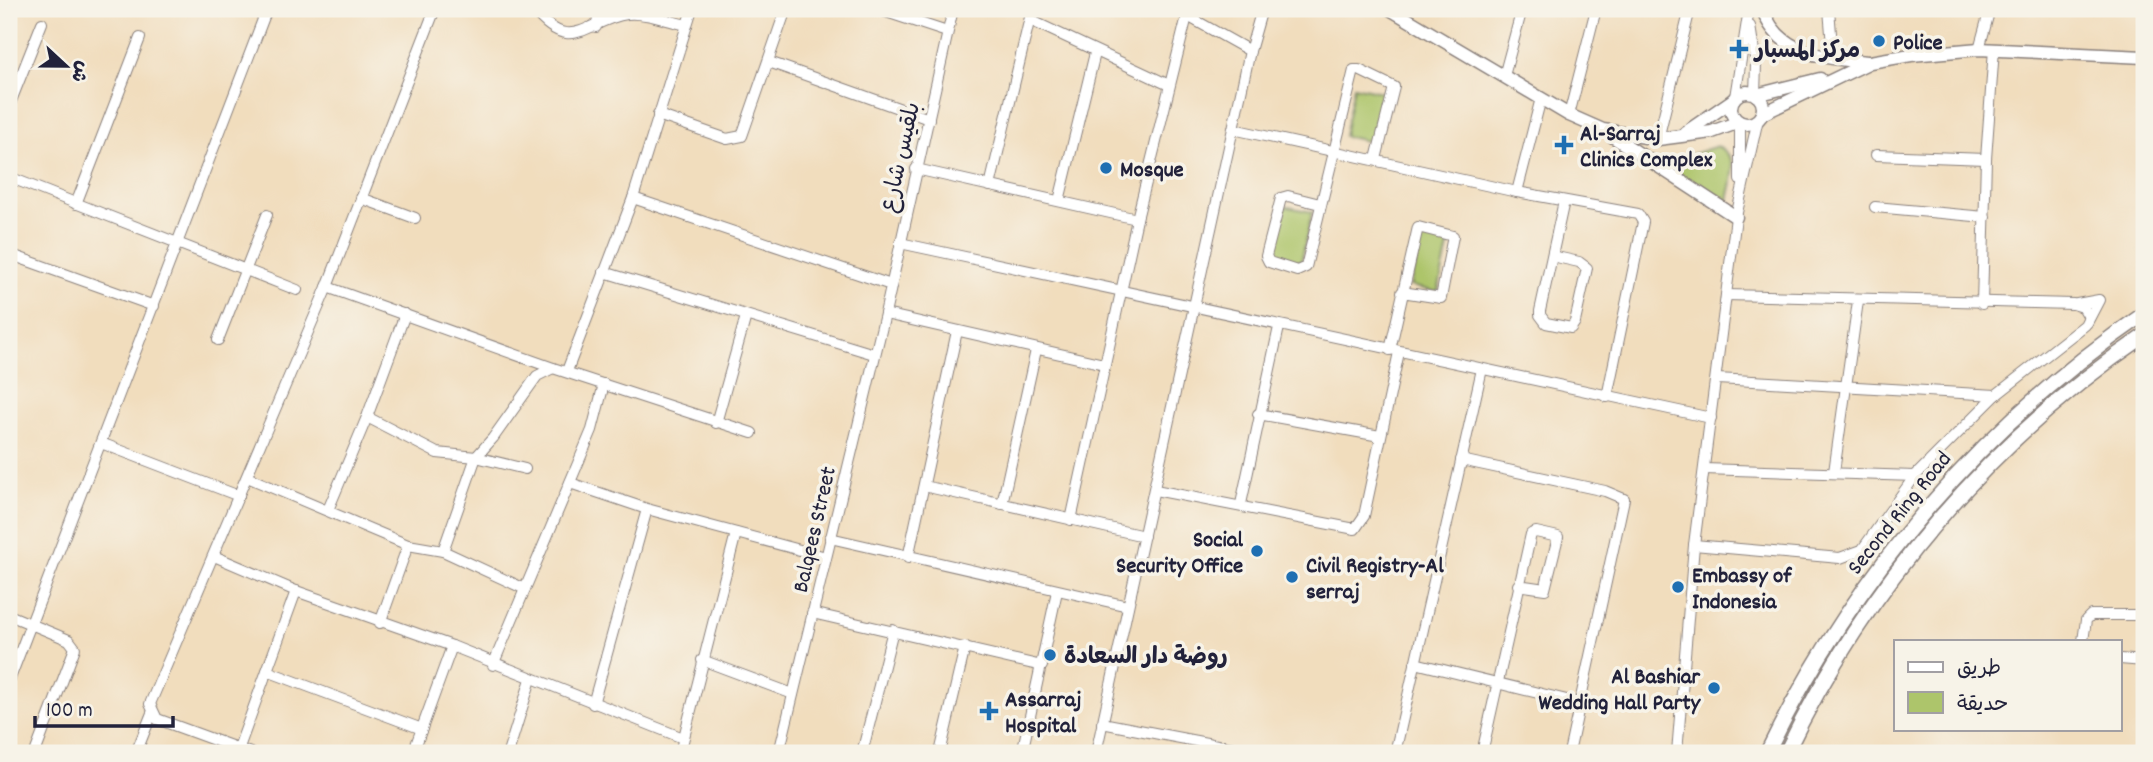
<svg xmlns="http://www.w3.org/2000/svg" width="2153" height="762" font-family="Dekko,'Playpen Sans Arabic',sans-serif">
  <rect width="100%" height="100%" fill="#f7f3e8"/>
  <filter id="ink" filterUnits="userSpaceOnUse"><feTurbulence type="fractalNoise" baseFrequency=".0143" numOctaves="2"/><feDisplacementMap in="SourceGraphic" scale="14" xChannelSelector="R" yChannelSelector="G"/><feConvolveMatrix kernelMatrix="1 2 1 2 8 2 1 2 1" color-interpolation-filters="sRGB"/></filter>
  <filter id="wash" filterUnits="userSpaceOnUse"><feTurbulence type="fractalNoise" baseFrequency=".00686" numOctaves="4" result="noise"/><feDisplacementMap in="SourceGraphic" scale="28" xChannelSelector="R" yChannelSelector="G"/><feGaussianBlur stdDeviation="1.57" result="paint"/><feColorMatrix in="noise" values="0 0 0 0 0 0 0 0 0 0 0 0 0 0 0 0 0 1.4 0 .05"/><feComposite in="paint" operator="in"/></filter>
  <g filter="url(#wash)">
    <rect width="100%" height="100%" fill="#f1ddbd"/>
    <g fill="#adc56b" stroke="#687453" stroke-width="2">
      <path d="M1354,86l28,6 -11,50 -27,-6z"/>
      <path d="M1717,146c27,13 13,39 9,63l-72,-48 27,-3z"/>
      <path d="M1284,206l28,6 -11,50 -28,-6z"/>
      <path d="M1421,236l28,6 -11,50 -28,-6z"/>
    </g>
  </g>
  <g filter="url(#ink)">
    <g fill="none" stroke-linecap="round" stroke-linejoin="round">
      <defs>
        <g id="minor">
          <path d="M533,9c38,48 53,11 94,5 18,-2 41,7 60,11"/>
          <path d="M877,9l70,23"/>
          <path d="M1175,9l75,42"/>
          <path d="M1829,9l4,49"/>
          <path d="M1030,20l139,65"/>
          <path d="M1750,26l6,38 -1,30"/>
          <path d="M596,27l4,-18"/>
          <path d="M1979,49l11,-40"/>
          <path d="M769,62l160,57"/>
          <path d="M1504,76l18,-67"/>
          <path d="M1735,97l14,-88"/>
          <path d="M9,106l33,-83"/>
          <path d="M658,115l69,24 15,-3 44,-127"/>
          <path d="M1569,115l27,-106"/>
          <path d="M1233,129l284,63 121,22 5,8 -36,175"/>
          <path d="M1658,139l32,-130"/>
          <path d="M1876,155l110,4"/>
          <path d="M916,169l221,50"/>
          <path d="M9,177l288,113"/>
          <path d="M1740,180v-57"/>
          <path d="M990,186l42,-177"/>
          <path d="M1517,192l24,-94"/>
          <path d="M361,198l54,20"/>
          <path d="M633,198l258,87"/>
          <path d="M1059,201l36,-148"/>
          <path d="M76,204l64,-166"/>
          <path d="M1320,204l-32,-8 -7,2 -15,58 3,6 28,9 9,-4 48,-197h5l35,17 -18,72"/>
          <path d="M1875,207l110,10"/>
          <path d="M900,243l811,175"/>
          <path d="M9,254l145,52"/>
          <path d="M1552,256l27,6 8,6 -12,54 -4,6 -25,-5 -6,-8v-4l24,-110"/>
          <path d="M604,272l270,82"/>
          <path d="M327,287l226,81 199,65"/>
          <path d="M1982,304l4,-145 8,-110"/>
          <path d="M2077,304l22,-4 -12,23"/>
          <path d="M885,314l219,50"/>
          <path d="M218,340l49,-125"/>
          <path d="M1390,350l28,-123 35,9 -12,62 -39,-6"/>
          <path d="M567,371l66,-173 59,-189"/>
          <path d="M1717,379l279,16"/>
          <path d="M1258,414l122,22"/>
          <path d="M367,417l70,36 39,4 49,12"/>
          <path d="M716,423l30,-107"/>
          <path d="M101,443l138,53"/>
          <path d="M1461,460l144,31 19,8 -55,254"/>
          <path d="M1704,469l211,7"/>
          <path d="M1834,472l24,-171"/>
          <path d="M247,477l161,68 35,6 82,38"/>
          <path d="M570,483l77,26 179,48"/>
          <path d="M924,486l220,50"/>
          <path d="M1155,490l200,39 9,-13 35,-164"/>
          <path d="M1002,504l34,-154"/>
          <path d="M1241,504l38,-177"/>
          <path d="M328,510l39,-93 38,-103"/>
          <path d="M1071,520l66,-301 50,-203"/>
          <path d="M830,538l298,68"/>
          <path d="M1694,545l146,13 22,-8 53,-74 81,-81 89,-70 4,-8 -6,-10 -10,-3 -347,-9"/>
          <path d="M443,551l33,-94 17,-19 44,-62 16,-8"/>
          <path d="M214,556l82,35 156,55 231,92"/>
          <path d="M908,558l49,-227"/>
          <path d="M812,613l230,53"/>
          <path d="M9,615l60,25 6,8 -40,105"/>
          <path d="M380,623l28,-78"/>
          <path d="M2083,641l3,-21 5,-5h53"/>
          <path d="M2120,659l24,2"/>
          <path d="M702,660l91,34"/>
          <path d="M1415,663l164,40"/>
          <path d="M493,665l99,-235 12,-46"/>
          <path d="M267,671l155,58"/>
          <path d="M9,681l258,-672"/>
          <path d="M593,704l54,-195"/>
          <path d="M1102,723l157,30"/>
          <path d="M136,753l16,-40"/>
          <path d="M237,753l59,-162"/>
          <path d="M250,753l-93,-34 -7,-15 177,-417 108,-278"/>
          <path d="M413,753l39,-107"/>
          <path d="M508,753l23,-74"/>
          <path d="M680,753l56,-220"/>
          <path d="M779,753l106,-439 68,-305"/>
          <path d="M862,753l31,-123"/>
          <path d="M940,753l25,-106"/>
          <path d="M1022,753l35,-162"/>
          <path d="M1096,753l154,-702 12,-42"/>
          <path d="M1395,753l87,-384"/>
          <path d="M1482,753l49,-219 5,-2 22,5 -13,52 -27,-4"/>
          <path d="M1677,753l17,-208 42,-328 22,-98"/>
        </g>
        <g id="major">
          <path d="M1390,9l179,106 34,15 55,9 54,-7 27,-10"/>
          <path d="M1763,9c14,46 63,49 104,53"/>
          <circle cx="1747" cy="108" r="16"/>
          <path d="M1756,95l64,-16"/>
          <path d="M1762,114l108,-52 41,-7 68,-6 165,8"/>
          <path d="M1685,133l48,-33"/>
          <path d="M1612,136l124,81"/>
        </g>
        <g id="highway">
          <path d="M1767,753c86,-177 215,-328 377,-439"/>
          <path d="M1786,753c80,-166 205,-314 358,-417"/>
        </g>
      </defs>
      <use href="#minor" stroke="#8a807c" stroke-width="12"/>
      <use href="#major" stroke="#8a807c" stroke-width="15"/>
      <use href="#highway" stroke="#8a807c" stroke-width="17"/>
      <use href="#minor" stroke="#fff" stroke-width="10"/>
      <use href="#major" stroke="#fff" stroke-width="12"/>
      <use href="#highway" stroke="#fff" stroke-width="14"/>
    </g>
  </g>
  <g fill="#1f6fb2" stroke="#f7f3e8" stroke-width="2.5">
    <circle cx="1879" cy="41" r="7"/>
    <path d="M1735.5 38.5h7v7h7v7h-7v7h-7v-7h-7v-7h7z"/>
    <path d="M1560.5 134.5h7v7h7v7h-7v7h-7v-7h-7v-7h7z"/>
    <circle cx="1106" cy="168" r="7"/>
    <circle cx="1257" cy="551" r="7"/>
    <circle cx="1292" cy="577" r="7"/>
    <circle cx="1678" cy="587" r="7"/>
    <circle cx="1050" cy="655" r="7"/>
    <circle cx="1714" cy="688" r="7"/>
    <path d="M985.5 700.5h7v7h7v7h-7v7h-7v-7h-7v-7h7z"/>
  </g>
  <g text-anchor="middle" stroke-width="7" stroke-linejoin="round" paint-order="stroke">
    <g font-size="23" font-weight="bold" fill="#22223b" stroke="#f7f3e8" text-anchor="start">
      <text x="1893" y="49">Police</text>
      <text x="1755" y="57">مركز المسبار</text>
      <text x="1580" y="140">Al-Sarraj<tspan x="1580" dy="26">Clinics Complex</tspan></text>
      <text x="1120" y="176">Mosque</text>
      <text x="1243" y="546" text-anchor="end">Social<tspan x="1243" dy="26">Security Office</tspan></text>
      <text x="1306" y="572">Civil Registry-Al<tspan x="1306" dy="26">serraj</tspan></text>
      <text x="1692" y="582">Embassy of<tspan x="1692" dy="26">Indonesia</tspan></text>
      <text x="1064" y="663">روضة دار السعادة</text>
      <text x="1700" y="683" text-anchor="end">Al Bashiar<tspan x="1700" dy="26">Wedding Hall Party</tspan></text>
      <text x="1005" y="706">Assarraj<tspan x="1005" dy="26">Hospital</tspan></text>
    </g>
    <g font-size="23" fill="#22223b" stroke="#f7f3e8">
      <text transform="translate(899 157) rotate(-77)" y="8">بلقيس شارع</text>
      <text transform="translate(1898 512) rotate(-51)" y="8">Second Ring Road</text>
      <text transform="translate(813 529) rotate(-77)" y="8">Balqees Street</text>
    </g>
  </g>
  <rect width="2153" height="762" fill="none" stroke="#f7f3e8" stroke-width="35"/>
  <rect x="1894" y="640" width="228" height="91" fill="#f7f3e8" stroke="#a29fa3" stroke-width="2"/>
  <rect x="1908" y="662" width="35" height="10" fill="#ffffff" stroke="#a29fa3" stroke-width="2"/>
  <text x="1957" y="674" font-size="21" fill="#22223b">طريق</text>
  <rect x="1908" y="692" width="35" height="21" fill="#adc56b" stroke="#a29fa3" stroke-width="2"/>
  <text x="1957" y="710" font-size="21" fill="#22223b">حديقة</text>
  <g transform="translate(66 66) rotate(112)" stroke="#f7f3e8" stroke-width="5" paint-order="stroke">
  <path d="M0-5L12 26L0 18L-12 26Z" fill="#22223b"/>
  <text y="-10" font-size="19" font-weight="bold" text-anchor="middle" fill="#22223b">ش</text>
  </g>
  <path d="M35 716v10h138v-10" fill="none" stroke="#22223b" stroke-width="3.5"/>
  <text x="46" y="716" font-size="21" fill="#22223b" stroke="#f7f3e8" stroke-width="5" paint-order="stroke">100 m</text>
</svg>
